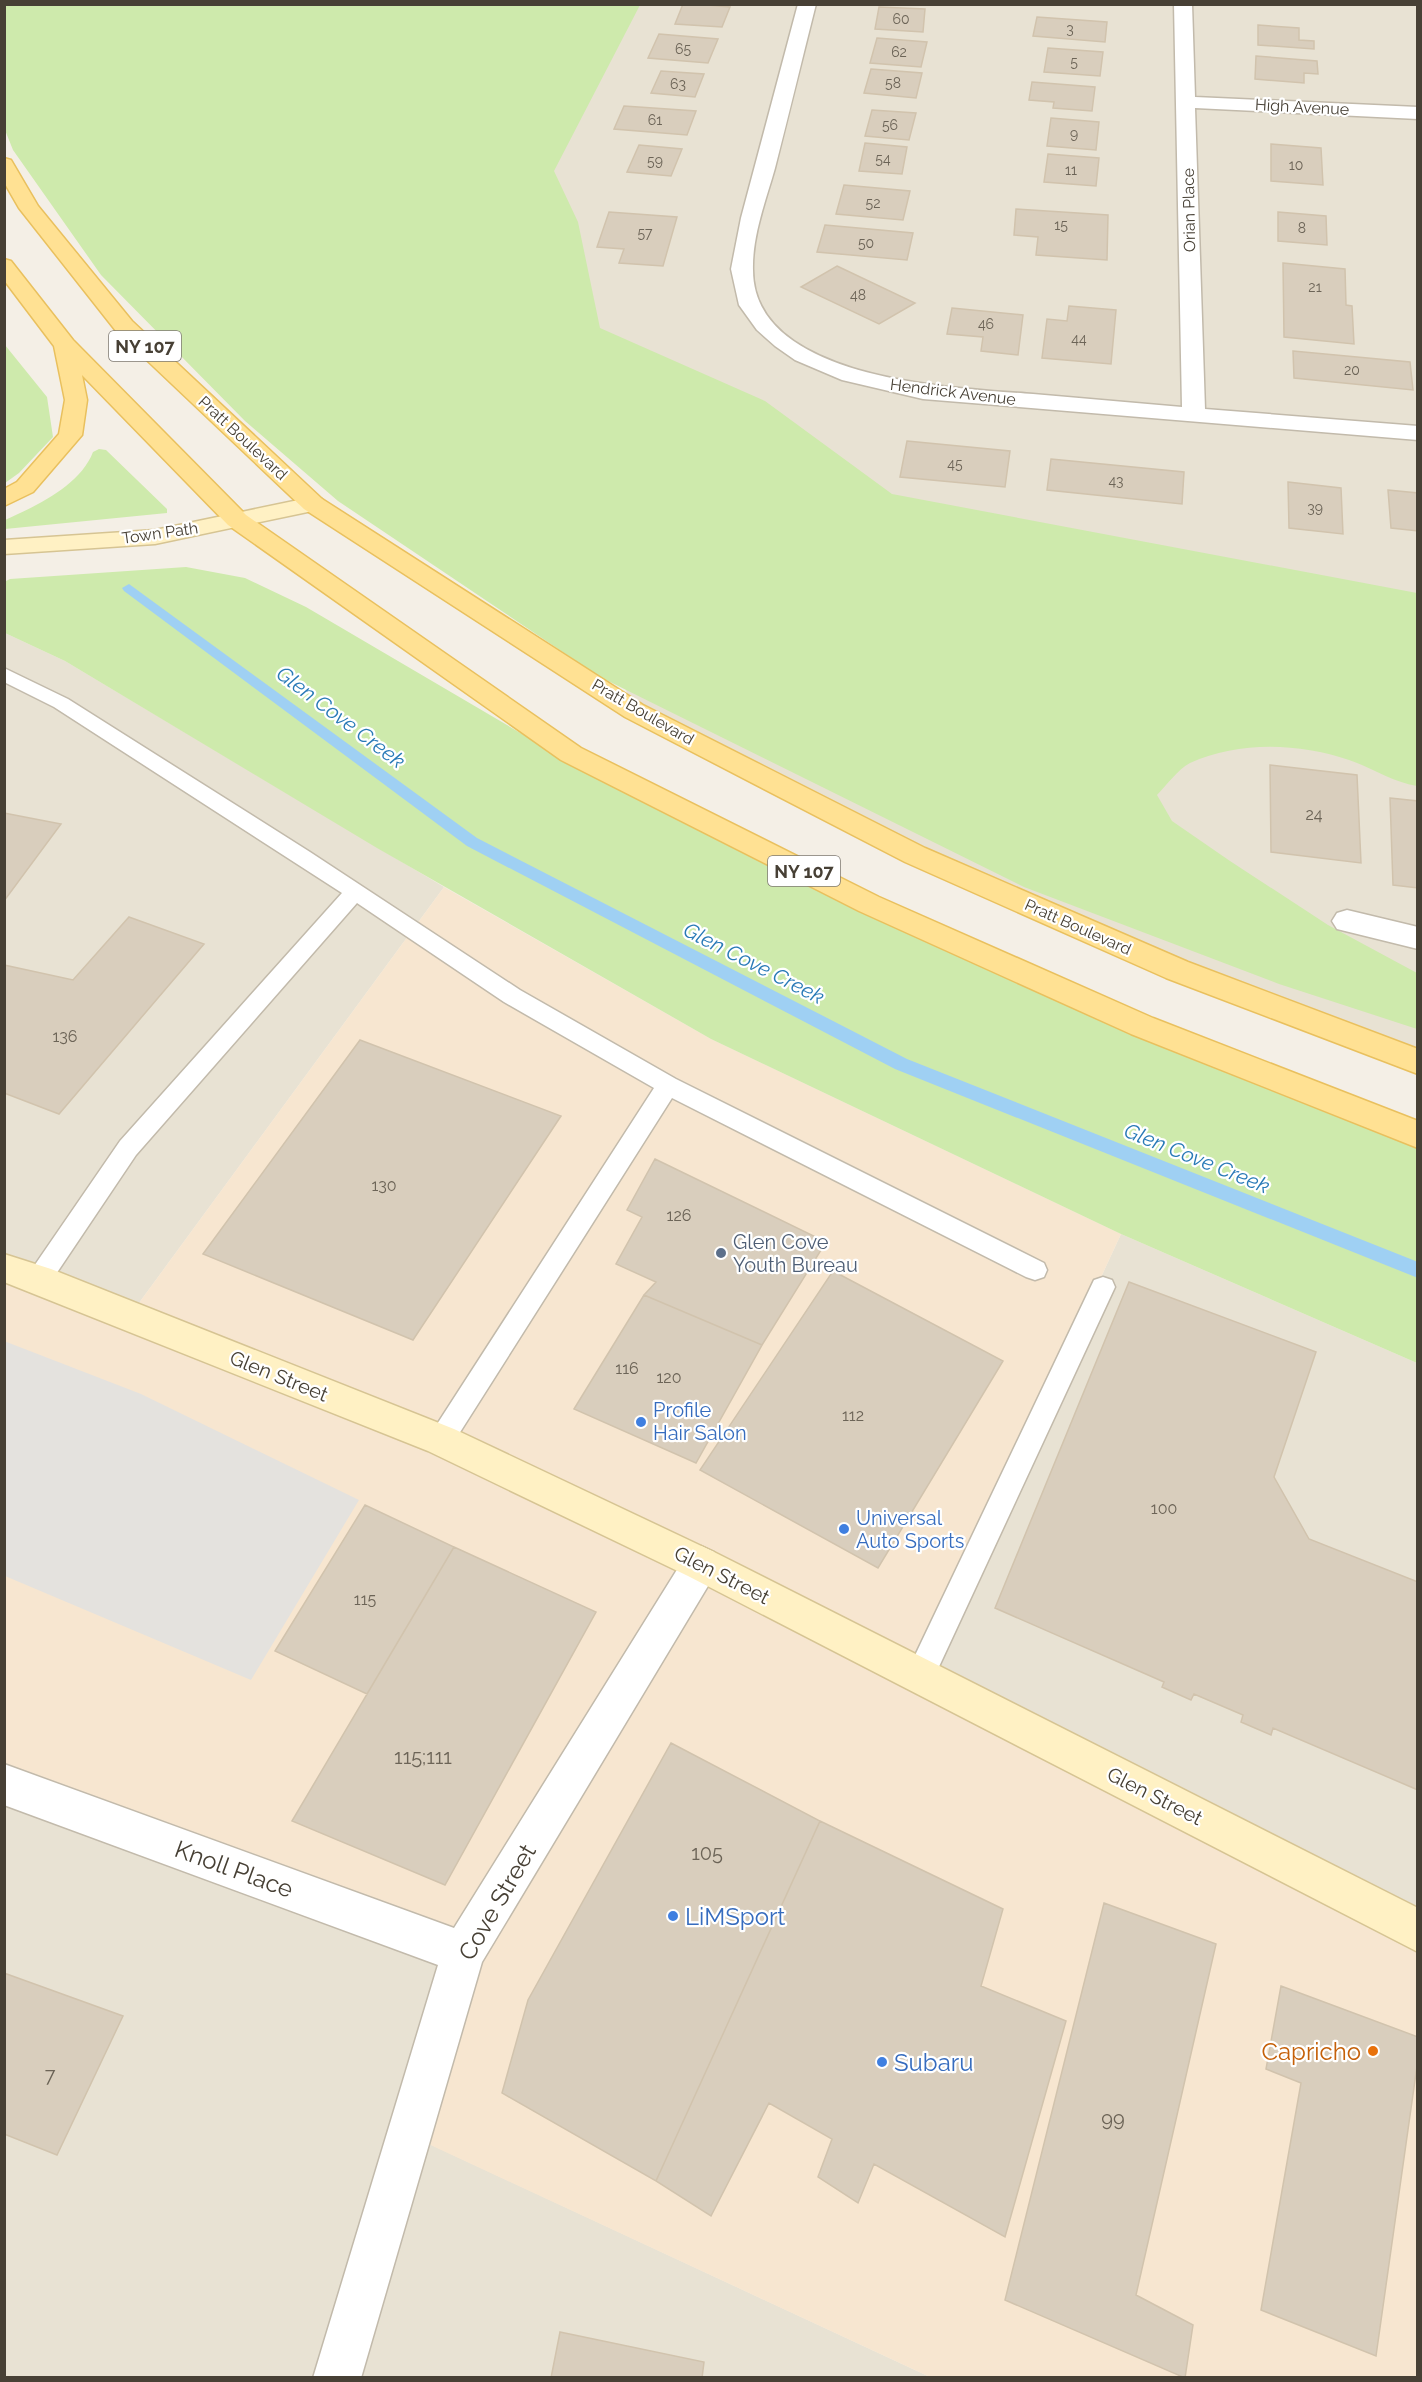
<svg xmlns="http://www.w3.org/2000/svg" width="1422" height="2382" font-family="Raleway,sans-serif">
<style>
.residential{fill:#e8e2d3}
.commercial{fill:#f7e6d0}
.green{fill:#ceeaac}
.parking{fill:#e4e2de}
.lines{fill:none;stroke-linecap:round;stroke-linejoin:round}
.stream{fill:#9fd0f3;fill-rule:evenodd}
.building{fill:#d9cebd;stroke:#d1c3ad;stroke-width:1.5}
.lane-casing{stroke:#c2baab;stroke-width:3}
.street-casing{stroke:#c2baab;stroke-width:3}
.secondary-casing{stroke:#d6c493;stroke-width:3}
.primary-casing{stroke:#e9c05e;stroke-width:3}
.lane{fill:#fff;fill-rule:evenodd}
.street{fill:#fff;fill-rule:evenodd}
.secondary{fill:#fff1c4;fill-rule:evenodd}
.primary{fill:#ffe193;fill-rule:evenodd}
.service-dot{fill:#5c6f8a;stroke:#fff;stroke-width:2}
.shop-dot{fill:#3f7fe0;stroke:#fff;stroke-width:2}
.food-dot{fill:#e8710a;stroke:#fff;stroke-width:2}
.labels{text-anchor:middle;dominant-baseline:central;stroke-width:4.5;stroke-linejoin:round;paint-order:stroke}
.far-number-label{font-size:14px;fill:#6c6457}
.far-street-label{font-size:16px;fill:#474035;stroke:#fff}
.number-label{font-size:16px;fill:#6c6457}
.shield{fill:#fff;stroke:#7e7972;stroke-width:1.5}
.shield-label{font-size:18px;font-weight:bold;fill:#474035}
.service-label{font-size:20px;fill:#4e5e75;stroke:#fff;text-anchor:start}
.street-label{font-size:20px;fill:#474035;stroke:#fff}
.shop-label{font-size:20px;fill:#366cbe;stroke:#fff;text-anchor:start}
.near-number-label{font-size:20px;fill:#6c6457}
.water-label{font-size:21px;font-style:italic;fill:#297ab7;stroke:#fff}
.near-street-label{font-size:24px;fill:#474035;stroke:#fff}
.near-shop-label{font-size:24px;fill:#366cbe;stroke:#fff;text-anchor:start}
.near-food-label{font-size:24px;fill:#c56008;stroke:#fff;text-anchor:end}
</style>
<rect width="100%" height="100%" fill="#f4efe6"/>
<path class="residential" d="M590 5H1417V1062L1177 970 634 711 467 276Z
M5 633 65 661 444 887 125 1322 5 1280Z
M1121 1234 1417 1363V1931L915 1680Z
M4 1784 463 1953 410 2135 930 2377H5Z"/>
<path class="commercial" d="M444 887 711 1039 1121 1234 915 1680 1417 1931V2377H930L409 2135 463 1953 5 1784 4 1280 125 1322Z"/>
<path class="green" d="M4 5H640L554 171 578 222 600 328 765 401 892 494 1417 593V786C1392 782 1373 768 1349 760 1298 743 1239 741 1190 763 1178 769 1166 786 1157 795L1172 821 1230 861 1328 925 1417 973V1029L1279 984 1024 887 600 677 338 501 245 421 101 275 13 150 5 130Z
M5 345 47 397 53 437 19 473 5 483Z
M99 449 106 450 167 509V513L5 529V520C36 506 80 486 93 452Z
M186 567 245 578 306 607 563 758 1417 1137V1363L1121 1234 711 1039 377 848 65 661 5 633 4 582 10 579Z"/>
<path class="parking" d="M4 1341 141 1394 359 1500 251 1680 5 1576Z"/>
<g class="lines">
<path class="stream" d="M129 584 477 838 907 1059 1418 1262V1278L895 1069 467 846 124 591 122 588Z"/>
</g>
<path class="building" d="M683 4H697L730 7 722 27 675 24Z
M879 7 925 9 923 32 875 29Z
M1037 17 1107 22 1105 42 1033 36Z
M1258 25 1299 28V40L1314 41V49L1258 45Z
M659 34 718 39 708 63 648 58Z
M877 38 927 42 921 67 870 63Z
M1048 48 1103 52 1100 76 1044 72Z
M1256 56 1317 61 1318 74 1304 73V83L1255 79Z
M871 69 922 73 916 98 864 93Z
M661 71 704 74 695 97 651 93Z
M1032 82 1095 87 1092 111 1053 108 1054 102 1029 100Z
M624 106 696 111 687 135 614 129Z
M872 110 916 113 909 140 865 136Z
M1051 118 1099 122 1096 150 1047 146Z
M865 143 907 147 902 174 859 171Z
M1271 144 1321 148 1323 185 1271 181Z
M639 145 682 149 671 176 627 172Z
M1048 154 1099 158 1096 186 1044 182Z
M844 185 910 191 903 220 836 214Z
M1016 209 1108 215 1107 260 1036 255 1038 237 1014 235Z
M609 212 677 217 663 266 619 263 624 249 597 247Z
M1278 212 1326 216 1327 245 1278 241Z
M825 225 913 233 907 260 817 252Z
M1283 263 1345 269 1346 305 1352 306 1354 344 1284 337Z
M837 266 915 303 879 324 801 287Z
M1069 306 1116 310 1111 364 1042 358 1047 319 1067 321Z
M952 308 1023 315 1018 355 981 351 983 337 947 334Z
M1293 351 1410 362 1413 390 1294 378Z
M907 441 1010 451 1005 487 900 477Z
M1051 459 1184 472 1182 504 1047 490Z
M1288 482 1341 488 1343 534 1289 528Z
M1388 490 1418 493V531L1391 528Z
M1270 765 1357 775 1361 863 1271 852Z
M1390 798 1418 801V888L1393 885Z
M4 813 61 824 4 901Z
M129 917 204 944 59 1114 4 1093V965L73 980Z
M360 1040 561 1116 413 1340 203 1254Z
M655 1159 826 1242 762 1345 644 1295 656 1282 616 1264 642 1217 627 1210Z
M833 1271 1003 1361 878 1568 700 1470Z
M1129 1282 1316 1352 1274 1477 1309 1539 1418 1582V1790L1273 1728 1271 1735 1241 1722 1243 1715 1194 1694 1191 1700 1162 1687 1164 1682 995 1608Z
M644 1295 762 1345 696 1463 574 1409Z
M365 1505 454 1547 367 1694 275 1651Z
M454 1547 596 1612 445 1885 292 1821Z
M671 1743 820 1821 656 2181 502 2093 528 2000Z
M820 1821 1003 1909 981 1986 1066 2021 1005 2237 874 2164 858 2203 818 2177 832 2139 769 2103 711 2216 656 2181Z
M1104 1903 1216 1944 1136 2295 1193 2325 1185 2378 1005 2300Z
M4 1973 123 2016 57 2155 4 2134Z
M1281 1986 1418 2037V2059L1376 2356 1261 2310 1301 2083 1266 2069Z
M560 2332 704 2362 702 2378H551Z"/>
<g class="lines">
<g class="lane-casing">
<path id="lane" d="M4 668 68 699 310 852 520 990 676 1079 1044 1263 1047 1270 1044 1277 1035 1280 1026 1277 672 1098 450 1448 441 1452 432 1448 428 1440 432 1432 654 1088 504 1002 357 903 136 1155 48 1286 39 1289 30 1286 27 1279 30 1272 120 1141 342 893 54 707 4 682Z
M1103 1277 1112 1280 1115 1287 930 1686 920 1690 910 1686 906 1676 910 1666 1094 1280Z"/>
</g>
<g class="street-casing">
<path id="street" d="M798 4H816C802 59 789 114 775 168 766 200 752 236 753 270 753 381 956 388 1033 394 1083 398 1132 403 1182 407L1174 4H1192L1195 97 1418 107V119L1195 108 1205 409 1418 426V440L923 399 842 380 795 360 775 346 757 330 739 305 731 269 741 218Z
M1347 910 1418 927V949L1337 929 1332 921 1337 913Z
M701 1546 714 1552 720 1564 714 1576 482 1962 361 2378H313L438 1965 4 1805V1764L454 1928 688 1552Z"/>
</g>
<g class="secondary-casing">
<path id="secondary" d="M313 497 322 499 325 504 322 509 155 544 4 554V540L155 530Z
M4 1254 51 1269 454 1429 714 1552 1418 1908V1952L688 1576 428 1451 4 1282Z"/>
</g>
<g class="primary-casing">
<path id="primary" d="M4 158 11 160 38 206 132 321 322 499 643 705 925 848 1188 962 1418 1049V1074L1166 978 905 862 625 717 304 509 116 331 19 208 4 182Z
M4 259 11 261 73 340 246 515 581 748 879 897 1153 1018 1418 1121V1148L1131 1034 859 911 561 760 228 525 82 375 87 400 82 435 33 492 4 506V489L17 482 59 434 65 400 54 346 4 280Z"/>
</g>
<use href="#lane" class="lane"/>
<use href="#street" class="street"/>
<use href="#secondary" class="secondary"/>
<use href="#primary" class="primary"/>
</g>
<circle class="service-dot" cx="721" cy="1253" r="6"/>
<g class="shop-dot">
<circle cx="641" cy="1422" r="6"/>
<circle cx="844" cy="1529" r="6"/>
<circle cx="673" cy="1916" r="6"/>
<circle cx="882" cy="2062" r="6"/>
</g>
<circle class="food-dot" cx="1373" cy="2051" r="6"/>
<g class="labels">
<g class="far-number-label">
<text x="901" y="19">60</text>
<text x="1070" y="29">3</text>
<text x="683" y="49">65</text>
<text x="899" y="52">62</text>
<text x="1074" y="62">5</text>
<text x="893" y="83">58</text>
<text x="678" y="84">63</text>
<text x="655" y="120">61</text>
<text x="890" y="125">56</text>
<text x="1074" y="134">9</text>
<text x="883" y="159">54</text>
<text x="655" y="161">59</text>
<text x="1296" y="165">10</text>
<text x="1071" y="170">11</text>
<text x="873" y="203">52</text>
<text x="1061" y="225">15</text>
<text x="1302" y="228">8</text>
<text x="645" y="233">57</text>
<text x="866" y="243">50</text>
<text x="1315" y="287">21</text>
<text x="858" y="295">48</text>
<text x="986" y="324">46</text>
<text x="1079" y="339">44</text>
<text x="1352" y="370">20</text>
<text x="955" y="464">45</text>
<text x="1116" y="481">43</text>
<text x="1315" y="508">39</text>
</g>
<g class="far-street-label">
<text transform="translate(1302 107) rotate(3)">High Avenue</text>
<text transform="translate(1189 210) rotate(-91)">Orian Place</text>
<text transform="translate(953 392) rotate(7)">Hendrick Avenue</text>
<text transform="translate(243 438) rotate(43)">Pratt Boulevard</text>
<text transform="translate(160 533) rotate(-8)">Town Path</text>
<text transform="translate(643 712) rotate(30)">Pratt Boulevard</text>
<text transform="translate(1078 927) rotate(24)">Pratt Boulevard</text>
</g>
<g class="number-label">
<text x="1314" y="814">24</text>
<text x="65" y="1036">136</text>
<text x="384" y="1185">130</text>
<text x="679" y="1215">126</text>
<text x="627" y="1368">116</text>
<text x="669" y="1377">120</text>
<text x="853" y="1415">112</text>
<text x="1164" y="1508">100</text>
<text x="365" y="1599">115</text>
</g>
<g class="shield">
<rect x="109" y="331" width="72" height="30" rx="4.5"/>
<rect x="768" y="856" width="72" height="30" rx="4.5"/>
</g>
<g class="shield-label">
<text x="145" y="346">NY 107</text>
<text x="804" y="871">NY 107</text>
</g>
<g class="service-label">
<text x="733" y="1242">Glen Cove<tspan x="733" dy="23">Youth Bureau</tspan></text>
</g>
<g class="street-label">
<text transform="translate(279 1376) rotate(22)">Glen Street</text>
<text transform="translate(722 1575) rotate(27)">Glen Street</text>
<text transform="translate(1155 1796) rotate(27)">Glen Street</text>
</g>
<g class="shop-label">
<text x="653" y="1410">Profile<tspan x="653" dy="23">Hair Salon</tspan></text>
<text x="856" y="1518">Universal<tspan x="856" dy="23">Auto Sports</tspan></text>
</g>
<g class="near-number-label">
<text x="423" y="1757">115;111</text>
<text x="707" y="1853">105</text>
<text x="50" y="2075">7</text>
<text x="1113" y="2119">99</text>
</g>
<g class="water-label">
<text transform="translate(341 717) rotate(37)">Glen Cove Creek</text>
<text transform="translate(754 963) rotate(27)">Glen Cove Creek</text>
<text transform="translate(1197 1158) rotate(22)">Glen Cove Creek</text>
</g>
<g class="near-street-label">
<text transform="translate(234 1869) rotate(20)">Knoll Place</text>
<text transform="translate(497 1902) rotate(-60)">Cove Street</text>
</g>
<g class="near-shop-label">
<text x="685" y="1916">LiMSport</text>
<text x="894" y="2062">Subaru</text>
</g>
<g class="near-food-label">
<text x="1361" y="2051">Capricho</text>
</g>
</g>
<rect width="1422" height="2382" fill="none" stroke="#474035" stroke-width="12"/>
</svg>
